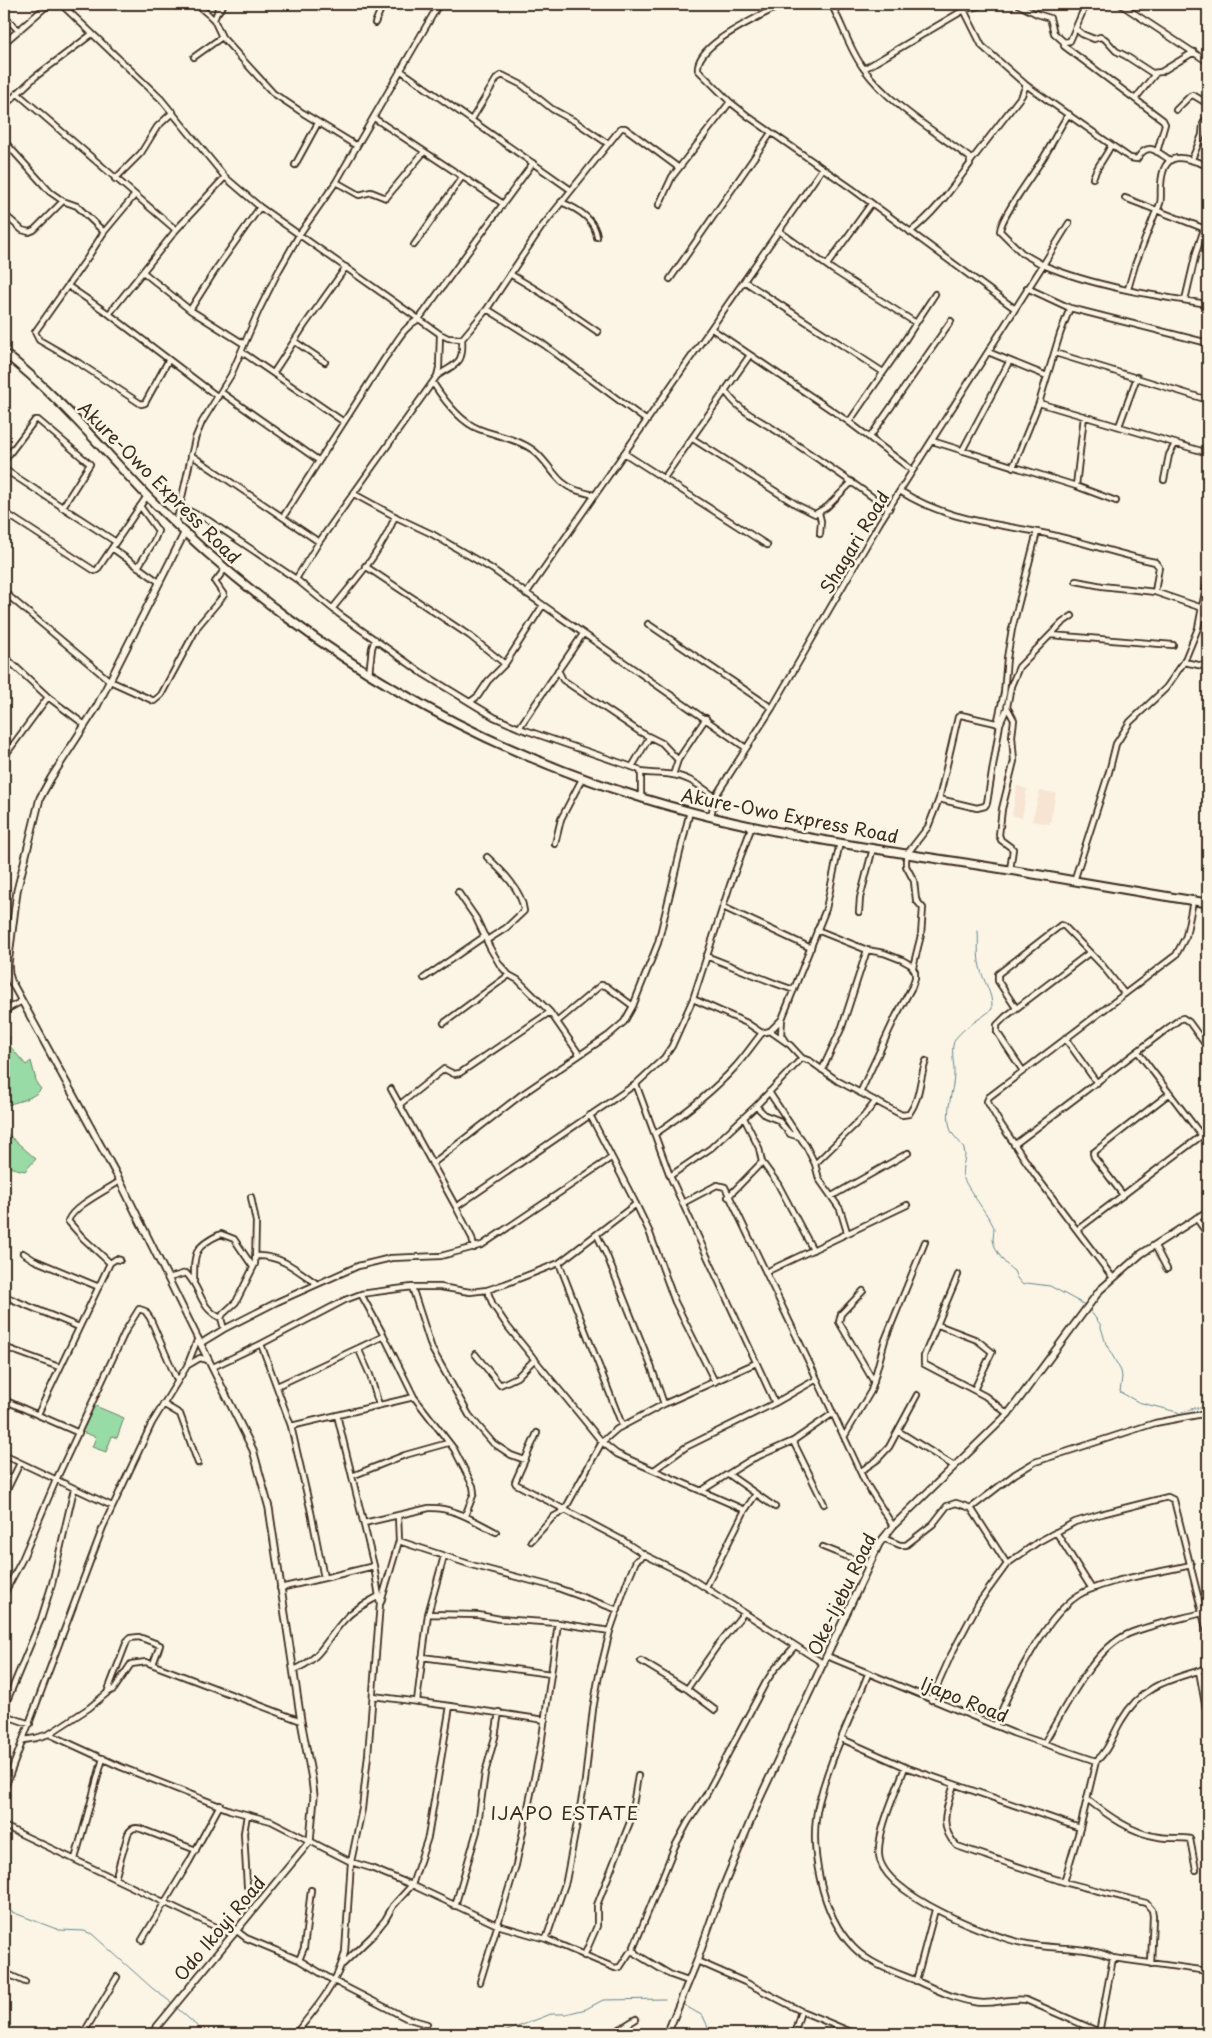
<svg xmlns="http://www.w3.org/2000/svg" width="1212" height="2038" font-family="'Playpen Sans',sans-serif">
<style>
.built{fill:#f8e4d2}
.green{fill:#98dba7;stroke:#6a8262}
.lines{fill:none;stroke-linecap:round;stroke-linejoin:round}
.stream{stroke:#628690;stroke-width:1}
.minor-casing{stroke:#3b2a1e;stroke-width:8}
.major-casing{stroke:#3b2a1e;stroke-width:9}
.highway-casing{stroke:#3b2a1e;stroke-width:11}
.minor{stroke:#fcf5e5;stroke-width:4.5}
.major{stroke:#fcf5e5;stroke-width:5.5}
.highway{stroke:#fcf5e5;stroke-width:7}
.labels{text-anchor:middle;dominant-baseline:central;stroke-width:5;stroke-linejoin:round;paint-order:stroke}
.street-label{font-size:18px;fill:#3b2a1e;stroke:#fcf5e5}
.neighbourhood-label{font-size:19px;letter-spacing:1px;fill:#3b2a1e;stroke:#fcf5e5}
</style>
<rect width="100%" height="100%" fill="#fcf5e5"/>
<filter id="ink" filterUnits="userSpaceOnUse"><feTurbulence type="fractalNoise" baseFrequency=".02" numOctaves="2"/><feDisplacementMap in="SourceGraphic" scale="10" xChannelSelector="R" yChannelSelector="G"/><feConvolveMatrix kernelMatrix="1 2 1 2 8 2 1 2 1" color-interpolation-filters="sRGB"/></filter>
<g filter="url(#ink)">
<path class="built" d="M1017 786 1027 789 1022 818 1012 815Z
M1040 791 1056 793 1050 824 1032 821Z"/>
<path class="green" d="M4 1035 10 1037 9 1045 26 1065 31 1061 37 1084 41 1089C34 1099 15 1102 4 1106Z
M4 1131 36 1159 25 1171 12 1168 4 1161Z
M93 1405 124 1418 117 1438 112 1436 106 1452 92 1447 96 1437 82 1432Z"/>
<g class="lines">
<path class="stream" d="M978 931C979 943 977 955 980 967 983 982 993 992 992 1009 980 1020 966 1025 956 1038 949 1047 955 1064 954 1075 953 1094 945 1109 950 1128 953 1139 964 1142 965 1154 965 1163 960 1170 964 1179 969 1191 992 1220 994 1228 994 1232 993 1236 993 1240 995 1251 1005 1265 1014 1271L1017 1278 1023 1285 1027 1283 1050 1286 1085 1305
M1088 1308 1100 1324 1106 1344 1121 1371 1122 1377 1120 1392 1138 1402 1181 1413 1194 1408H1208
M4 1909 59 1930 84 1931 92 1934 152 1988 172 2003
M682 2004 703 2016 711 2034
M178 2009 206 2034
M499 2034 551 2014H566L586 2009 603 2000 665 1999"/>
<g class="minor-casing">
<path id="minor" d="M61 4 161 99 225 177 260 207 440 334
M196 4 209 15 214 20 222 37 273 93 303 113 357 146
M782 4C763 16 695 43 698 70L730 102 749 117 851 188 1014 308
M831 4C843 25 849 49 864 69 889 104 936 132 970 158V164C952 188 935 213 910 232
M961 4 982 46 1026 85 1022 95 971 161
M1017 4 1037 14 1050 18 1054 33 1064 42V46L1163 120 1165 124 1157 152
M1120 4 1208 62
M218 12 224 4
M4 16 18 30
M214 20 218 10 217 4
M375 23 383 4
M1076 29 1082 34 1094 39 1100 37 1105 39 1116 51 1126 56 1152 73 1161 72 1194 52
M1064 42 1070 41 1086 4
M4 43 49 4
M194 57 222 37
M864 69 964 10 985 4
M400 70 571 190
M1026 85 1130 158 1137 159C1148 141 1156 151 1170 160
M17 93 176 230
M1135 99 1156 73
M4 106 35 77 92 34
M1176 110 1190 96 1193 95 1208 104
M1069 114C1059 127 1054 141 1045 155 1036 171 1001 216 1000 231L1022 253 1043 265 1069 223
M374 118 502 203
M472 119 497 78 502 75 522 85 552 109 576 122 607 143
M4 141 50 192 63 201 77 206 104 232
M1192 159 1202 135 1203 124 1208 115
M295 165 318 123
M1093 178C1097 165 1106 157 1111 145
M115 179 141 153 157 127 173 112
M336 182 359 195 371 192 386 198 424 152
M134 196 104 232 88 257 35 332 39 340 79 363 141 404 145 403 168 361
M1125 198 1208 230
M561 202C576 208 595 219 597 237
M659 205 672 177 730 102
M4 214 22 230 29 232 34 230 63 201
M779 231 833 270 916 323 894 357 849 422
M414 245 462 177
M827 265 871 204
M143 272 190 310 244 344
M510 274 540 292 598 332
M670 279 771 133
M744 281 883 372
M68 286 109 314 218 397
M1027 288 1070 308 1208 343
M1128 289 1135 265 1156 211C1163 203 1160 195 1161 185 1163 149 1183 156 1208 166
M1185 300 1196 253 1204 229
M487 309 543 344 647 421
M190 310 216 269 260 207
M109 314 176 230 225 177
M916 323 935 294
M712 329 849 422 912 470
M440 334 448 338 462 339C464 365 456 363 437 376L439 368Z
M462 339 487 309 541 228 621 128H625L679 168
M294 341 325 362
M242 352 344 422
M988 352 1047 376
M1055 353 1208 400
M274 372 304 326 346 267
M433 383C444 400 460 422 479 429 497 436 518 439 533 450 545 459 551 472 562 482 571 490 583 492 594 495
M725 390C737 410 757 418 775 430 814 456 852 482 889 509
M221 392 318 460
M1039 403 1208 453
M1119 426 1137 377
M870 437 951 321
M693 439 797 505 815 514 827 507 852 482
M932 441 1076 486 1116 501
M962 451 1009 362
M624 453 767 545
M191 455 319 542
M4 461 35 420H38L90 464 62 508
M1013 467 1039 403 1060 334 1070 308
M4 469 116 542
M664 478 750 355
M1164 480 1169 455 1175 444
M1076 486 1084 416
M900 491C949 522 998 523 1052 535 1087 543 1120 555 1155 562L1159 567 1155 592
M354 494 398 518 432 534 492 569 746 748
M181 507 208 520 296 579 339 614 422 673 494 717 519 728 638 769 641 772V798
M4 512 95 571 97 570 147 496
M819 513 821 521 820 534
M283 517 385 358C397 343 402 328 419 319L533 163
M176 524 195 439 202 422 231 375 259 310 278 272 299 235 336 182 439 4
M112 548 159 582
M365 566 470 636 505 664
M138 567 154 541 158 531 140 506
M296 579 319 542 437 376
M1076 581 1102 586 1155 592 1208 610
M4 592 110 681 154 701 161 695 198 626 224 595 215 582 225 569
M526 594 822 169
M333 608C355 580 383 550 395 516
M648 624 772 708
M1051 635 1173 645
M4 656 48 697 85 725
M1184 662 1208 667
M558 670 563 680 640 732 662 743 678 760 706 718
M369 674 372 648 375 639
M470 702 478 696 488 681 505 664 543 605
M997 724 1004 693 1007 658 1012 629 1037 532
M519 728 583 634
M4 757 48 697
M633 765 649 738
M641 772C652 774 663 773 673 775 689 777 703 788 715 797
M673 775 678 760
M939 799 977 808 985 806 987 803 1000 724 1007 708
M711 816 715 797 772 708 880 522 1043 265C1093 286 1154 296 1208 304
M555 844 561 819 583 777
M487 857C502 871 522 890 524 911L506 928 487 940
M1010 870 1013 849 1001 840 999 835 1002 809 1014 761 1012 736 1014 720 1007 707 1011 686 1019 667 1062 623 1072 616
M1074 881 1109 772 1116 744 1130 722 1166 688 1184 662 1198 628 1208 576
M458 892 476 918 490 948 500 965 509 975 518 980 550 1012 579 1054
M723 907 811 948
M859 912 860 898 873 848
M817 930 867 950 884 953 902 960 911 965 915 972V978L912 987 896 1016 860 1093
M706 956 777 984 794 990
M913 967 921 935 923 908 916 900 914 881 906 866V860L907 854 928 827 939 799 958 717 961 715 1000 724
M424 978 485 936
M693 999 747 1023 762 1033 770 1031 782 1019 826 909 840 842
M1016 1008 998 981V974L1061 925 1064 926 1102 965 1124 993
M4 1011 22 1001
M782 1019 781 1035 785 1041
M558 1021 601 985 606 986 633 1006
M444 1023 509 975
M770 1031 790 1045 802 1058 810 1061 838 1081 902 1115 909 1114C921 1097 919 1079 926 1061
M1065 1038 1097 1083
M1138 1052 1208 1144
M822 1070 842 1027 867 950
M1023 1071 997 1032V1025L1005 1017 1089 953
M636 1084 670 1176 775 1403
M391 1089 456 1207 472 1238 474 1248
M769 1092 798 1136
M399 1105 444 1069 454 1074 460 1073 550 1012
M756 1106 765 1115 778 1120 790 1134 800 1137 806 1146 815 1164 819 1179 840 1209 847 1232
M590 1115 636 1204 649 1231 675 1302 715 1382
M744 1118 759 1148 762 1162 778 1184 813 1250
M655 1134C684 1114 712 1093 736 1066 745 1056 753 1044 762 1033
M1014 1145 1180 1019 1183 1018 1189 1022 1208 1048
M432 1164 521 1095 609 1035 624 1022 633 1006 658 943 690 811
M815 1164 864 1116 875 1102
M670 1176 711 1148 756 1106 802 1058
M1123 1195 1094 1157 1093 1153 1170 1093
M832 1196 908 1153
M728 1197 762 1162
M683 1203 717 1185 725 1187 817 1379
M456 1207 636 1084 664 1058 672 1046 693 999 730 885 752 826
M1196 1218 1208 1235
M1077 1230 1201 1136
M597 1235 607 1256 651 1366 664 1404
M1155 1246 1167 1269
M23 1253 34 1260 99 1287
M256 1256C281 1255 297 1270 317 1284
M110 1263 83 1238 68 1221C73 1206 107 1190 120 1181
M559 1263 622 1425
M766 1272 907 1205
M958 1275 924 1356V1364L985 1396 1008 1414
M169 1278 186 1273C202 1289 199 1308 221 1318
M1113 1278 1036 1176 998 1120 987 1101 989 1097 1176 955 1186 936 1193 901
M194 1281C194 1253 194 1246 221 1234L234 1239 253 1267
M412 1287 432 1349 469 1415 493 1443 511 1455 525 1460
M487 1290 493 1305 508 1327 602 1442 617 1454 635 1462 745 1510
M863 1291 841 1314 839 1322 874 1382
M361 1294 384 1336
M4 1296 79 1327
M938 1325 977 1340 992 1352 974 1390
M224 1329 221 1318 223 1314 236 1302 255 1264 256 1222 251 1197
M201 1343 224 1329 277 1302 358 1266 391 1258 441 1256 482 1245 611 1158
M261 1344 345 1300 361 1294 412 1287H440L470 1292 487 1290 505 1284 559 1263 636 1204
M4 1347 59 1367
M358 1348 370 1375 379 1405
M475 1354 500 1385 517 1377 535 1359
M188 1365 200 1358 208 1360
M213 1367 261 1344 291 1426 311 1512 324 1578 280 1588
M277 1386 384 1336 414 1397
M4 1400 79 1433
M163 1404 180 1414 198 1463
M38 1414 110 1263 116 1259 120 1260
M291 1426 414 1397 454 1449 473 1486 474 1493 465 1516
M898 1431 954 1466
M537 1433 515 1482 516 1484 622 1540 645 1555 684 1574 824 1664
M844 1437 871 1391 885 1340 925 1242
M793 1441 824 1504
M4 1455 112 1506
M654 1470 686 1447 775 1403 817 1379 865 1482 893 1526
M861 1471 877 1460 889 1447 917 1395
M728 1474 775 1507
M352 1476 405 1455 448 1443
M701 1491 752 1459 793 1441 832 1414
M4 1496 20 1463
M971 1508 1015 1474 1035 1462 1155 1423 1208 1413
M364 1523 429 1508C454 1507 474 1521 496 1532
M1056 1532 1092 1589
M883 1538 900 1545H906L933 1524 947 1506 956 1503 971 1508 1007 1564
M399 1541 475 1566 555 1587 618 1610
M531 1541 553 1517 564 1511 602 1442 617 1429 664 1404 756 1363
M823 1547 868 1565
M324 1578 374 1566
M706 1587 745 1510 756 1494
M4 1594 22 1560 56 1480 126 1330 139 1309 145 1311 150 1318 177 1380
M381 1602 399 1541 398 1515
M428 1614 478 1615 500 1619 558 1623 610 1631
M827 1656 1013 1733 1096 1761
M422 1657 551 1674 558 1623
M641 1661 687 1689
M294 1670C322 1659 326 1638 346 1618 355 1608 367 1603 379 1596
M1199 1671 1208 1720
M868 1674C852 1716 830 1758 819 1802 808 1846 821 1915 854 1948 871 1965 895 1972 917 1981 935 1989 954 1999 974 2002 992 2006 1008 1997 1026 2000L1104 2034
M107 1693 114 1689 131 1664 146 1662 301 1721
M373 1696 450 1706
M931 1700 951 1655 978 1604 1007 1564 1038 1542 1075 1522 1101 1514 1168 1497 1174 1500 1208 1636
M417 1701 428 1614 444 1556
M4 1708 41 1619 52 1584 74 1489
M715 1710 687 1689 717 1646 743 1614
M4 1715 30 1724
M995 1726C1010 1689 1047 1610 1084 1592 1116 1578 1157 1573 1191 1565
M49 1734 89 1708 107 1693 127 1641 130 1638 139 1637 160 1645 153 1664
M842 1739 905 1767 1080 1828 1064 1882
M24 1740 36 1738 49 1734 121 1767 230 1810 271 1821 351 1862 371 1868 412 1885 497 1925 546 1939 615 1968 620 1967 630 1952H633
M1044 1743C1065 1709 1091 1651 1128 1634 1149 1625 1180 1619 1202 1613
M905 1767C897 1790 877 1831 879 1855 882 1895 992 1937 1027 1944 1055 1950 1087 1945 1113 1958
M954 1784C947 1808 937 1826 957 1846L1064 1882 1146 1903 1152 1910 1153 1916 1151 1964
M4 1790 103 1527 152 1423 187 1366 198 1338
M1087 1799C1107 1815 1133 1834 1159 1837 1169 1839 1180 1837 1190 1839L1196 1870
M4 1826 233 1935
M1080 1828 1096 1761C1108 1752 1113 1734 1121 1721 1142 1684 1170 1680 1208 1668
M75 1859 103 1758
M115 1879 128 1834C131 1828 135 1827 141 1829L196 1850
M247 1886 244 1833 247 1815
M455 1906 477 1831 485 1773 495 1737 499 1712
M237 1931 246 1938 299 1960 334 1981 406 2018 427 2024
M546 1939 566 1881 585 1781 593 1709 599 1675 610 1631 627 1582 636 1561 645 1555
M142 1940 189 1862 220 1805
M584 1956 597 1926V1905L630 1822 638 1776
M299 1960 304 1948 311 1890
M697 1961 745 1982 801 2011 856 2034
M343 1964 372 1936 385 1920 393 1906 412 1885 428 1837 450 1706 545 1720
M4 1981 10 1975 25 1982
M688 1981 671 1975 636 1954 633 1949 675 1846 688 1822 706 1795 766 1682 774 1670 795 1646
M916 1981 935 1910
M480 1982 516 1865 541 1745 551 1674
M1099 2033 1113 1958 1208 1971
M83 2034 117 1977
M295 2034C315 2010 338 1983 345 1952L351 1862 362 1809 368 1755 380 1603 374 1566 337 1415
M612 2034 636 2019
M794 2034 801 2011"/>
</g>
<g class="major-casing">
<path id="major" d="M151 2034 310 1841 314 1796 312 1779 301 1721 269 1508 253 1450 120 1181 11 981 9 974 8 964 17 891 40 798 51 778 96 708 185 532
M667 2034 697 1961 721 1892 760 1798 879 1544 893 1526 1008 1414 1100 1290 1141 1254 1208 1211"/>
</g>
<g class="highway-casing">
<path id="highway" d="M4 353C57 394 103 450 149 498 193 542 239 582 289 619 395 698 516 759 642 798 749 831 861 847 971 864 1051 876 1129 891 1208 903"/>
</g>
<use href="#minor" class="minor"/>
<use href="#major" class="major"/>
<use href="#highway" class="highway"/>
</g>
</g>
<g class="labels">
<g class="street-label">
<text transform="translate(160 482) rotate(45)">Akure-Owo Express Road</text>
<text transform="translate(854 542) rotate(-59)">Shagari Road</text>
<text transform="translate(790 815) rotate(11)">Akure-Owo Express Road</text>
<text transform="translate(841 1594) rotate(-64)">Oke-Ijebu Road</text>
<text transform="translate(965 1699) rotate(22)">Ijapo Road</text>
<text transform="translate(219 1928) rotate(-50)">Odo Ikoyi Road</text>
</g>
<g class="neighbourhood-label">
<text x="565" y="1812">IJAPO ESTATE</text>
</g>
</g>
<rect width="1212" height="2038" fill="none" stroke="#fcf5e5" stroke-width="20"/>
<rect x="10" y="10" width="1192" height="2018" fill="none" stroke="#3b2a1e" stroke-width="2" filter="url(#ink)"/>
</svg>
